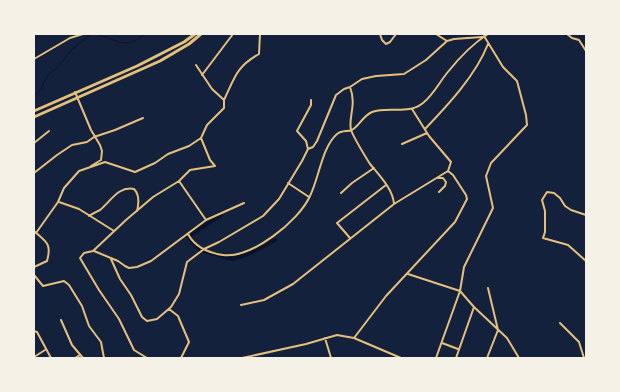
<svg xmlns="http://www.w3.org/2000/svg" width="620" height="392" font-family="'Golos Text',sans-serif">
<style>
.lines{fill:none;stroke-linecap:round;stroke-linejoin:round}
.stream{stroke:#0b132b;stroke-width:1}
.canal{stroke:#0b132b;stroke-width:4}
.minor{stroke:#e5c07b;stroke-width:2}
.trunk{stroke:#e5c07b;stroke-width:3}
</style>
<rect width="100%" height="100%" fill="#14213d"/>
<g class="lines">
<path class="stream" d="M34 94H38L48 75 57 68 73 48 92 34C115 36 123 53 145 34"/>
<path class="canal" d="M191 235 221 215
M188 236 195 245 200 249
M204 251 233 259 251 253 275 240"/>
<path class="minor" d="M380 34 382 40 386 44 390 42 396 34
M436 34 447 41
M567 34 572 38 579 40 586 51
M34 59 70 38 83 34
M202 75 233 34
M350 87C357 105 348 117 351 130 354 138 365 156 370 164 379 175 393 189 394 204
M75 92 91 130 100 145 102 151 101 160 91 166
M224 100C235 77 236 67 259 54L260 34
M412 109 429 136 451 162 448 171
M425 129C448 105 476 75 488 44
M34 143 49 131
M402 144 427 133
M308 149 313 147 317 141 336 95 344 89 350 87 362 79 376 76 404 74 426 60 447 41 454 39 482 37
M34 173 57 155 72 145 87 142 94 137 115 130 143 118
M438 178H443L446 182 445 186 439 192
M179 181 206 220
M288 183 309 197
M341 193 352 183 374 168
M59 202 79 209 114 231
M586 215 571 210 565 206 560 198 554 193 547 192 542 200 545 211V232L543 238 568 245 586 261
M89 216C92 214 96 212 100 210 111 201 118 186 134 189 140 195 139 203 137 211
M34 231C46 242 52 243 47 261L34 267
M36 233 58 202 64 188 79 171 105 162 135 172 155 163 168 154 189 146 201 138 207 125 224 108V100L212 89 196 65
M188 234C195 247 209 253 223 255 251 259 299 221 310 196 319 178 322 147 337 134 342 130 347 132 352 130 359 126 363 116 372 112 388 106 409 115 423 103 433 95 439 83 447 73 459 58 472 44 488 34
M350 238 337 223 386 185
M94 251 118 261 125 266 129 268 137 267 151 261 206 220 244 203
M111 259 120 279 131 295 142 317 147 321 157 319 171 307 179 294 187 262 204 249 219 242 263 216 279 199 302 161 308 149 306 141 297 131 311 105V100
M408 274 460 291 474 307 507 338 519 358
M34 275 43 286 64 281 69 285 82 306 89 326 101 342 104 358
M241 305 264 300 293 284 394 204 448 171 453 175 466 195 467 199 455 222 386 296 354 338
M169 309 178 316 189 342 181 358
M61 320 72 345 83 358
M560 323 579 342 584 358
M34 331 37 332 51 358
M325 338 331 358
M442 343 458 349
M34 357 45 350
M75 358 80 355
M147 358 134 350 119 319 99 290 80 258 84 253 93 251 126 220 153 197 179 181 190 170 215 166 210 160 201 138
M242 358 306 344 337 335 354 338 401 358
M436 358 460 291 464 267 493 208 486 176 491 163 527 125 526 115 517 81 503 67 484 36
M456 358 474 307
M487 358 498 330 488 288"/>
<path class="trunk" d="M34 111 137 66 184 42 195 34
M34 117 160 61 189 44 201 34"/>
</g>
<rect width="620" height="392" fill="none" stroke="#f6f1e7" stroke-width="70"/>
</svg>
